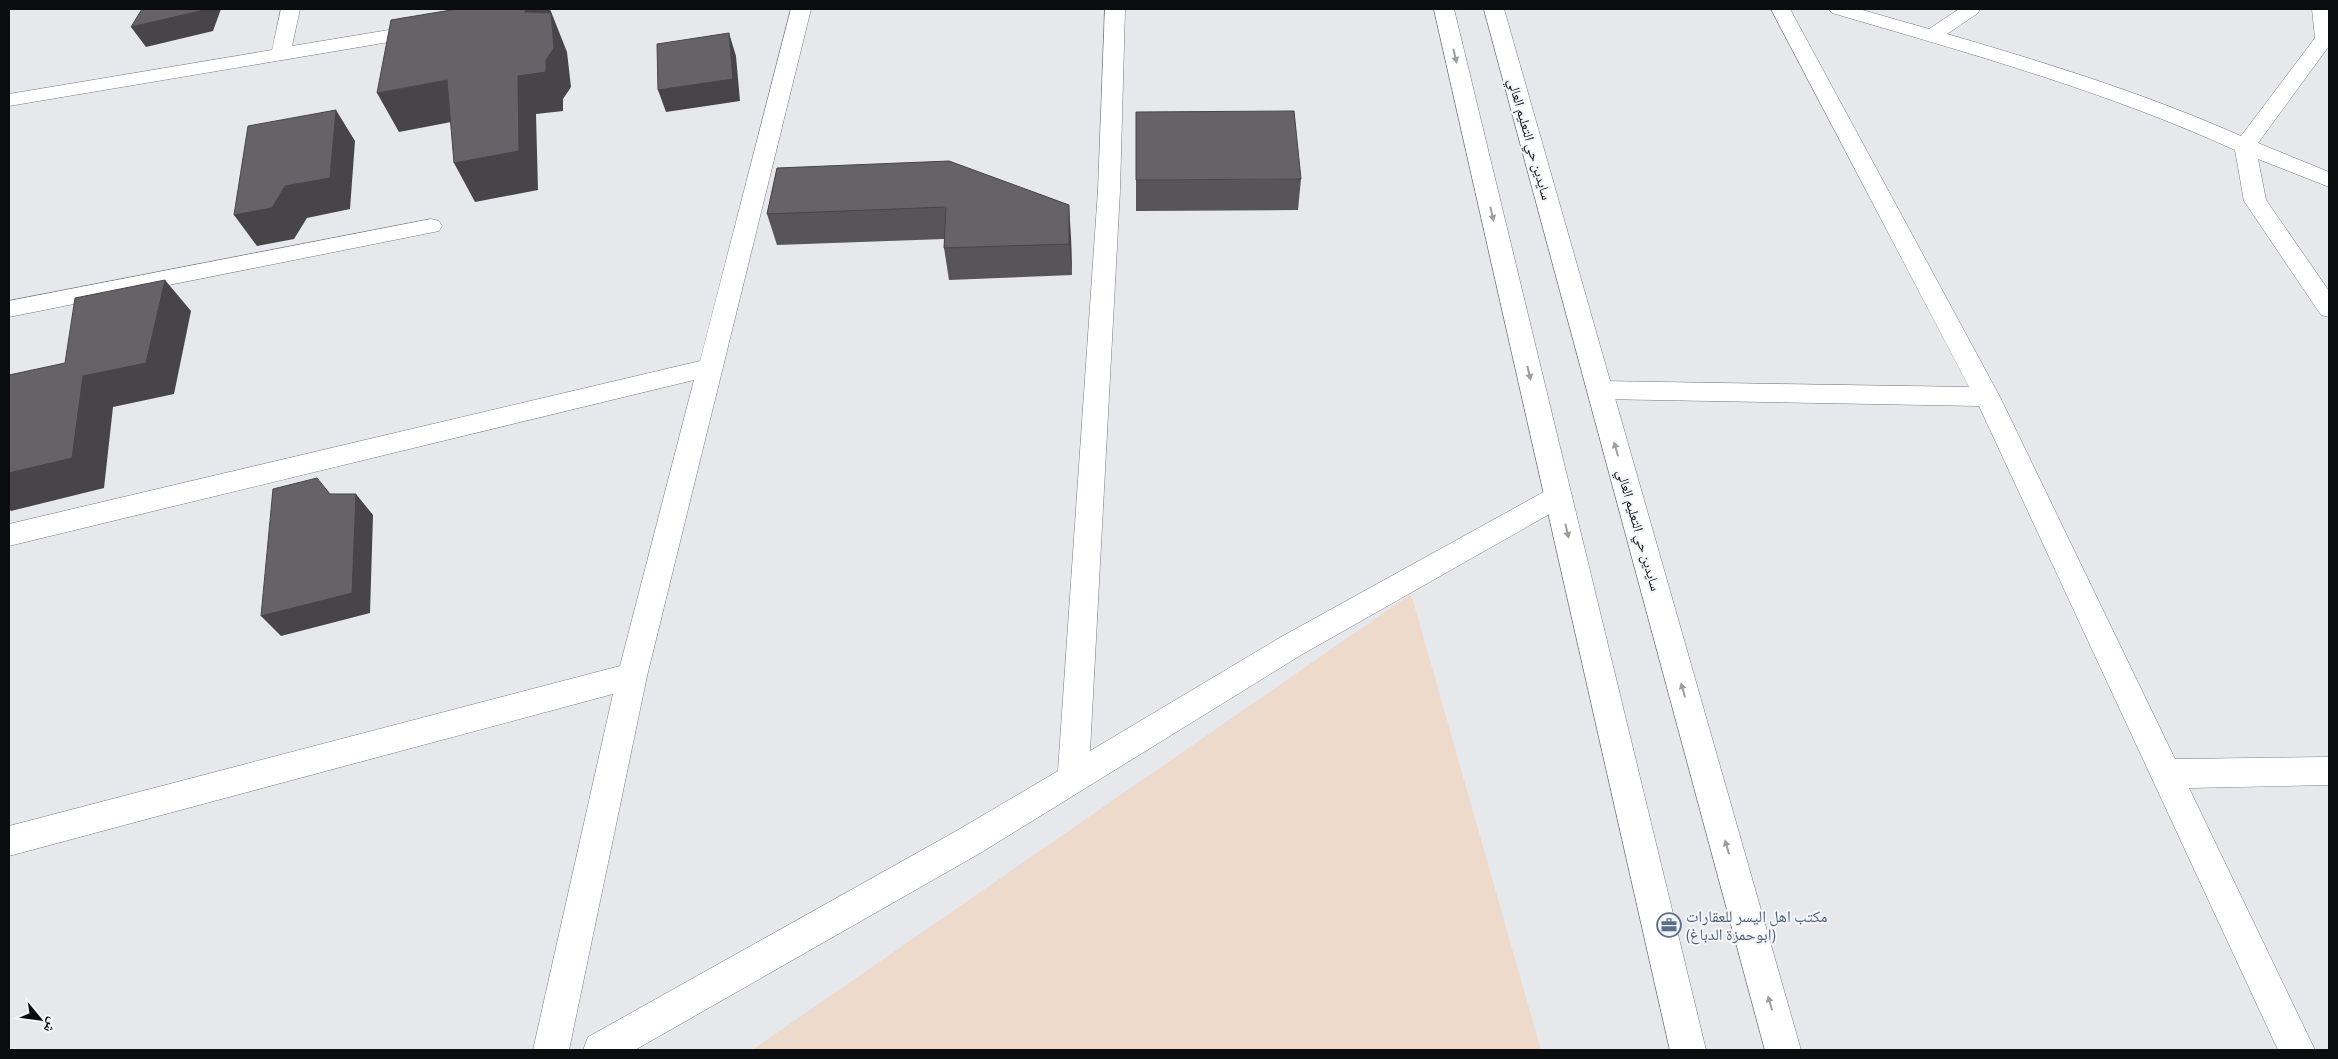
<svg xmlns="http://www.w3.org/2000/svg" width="2338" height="1059" font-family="'PT Sans Narrow','Noto Naskh Arabic',sans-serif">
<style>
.commercial{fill:#eedacb}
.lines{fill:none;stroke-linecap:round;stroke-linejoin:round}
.street-casing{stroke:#787a7e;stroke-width:1}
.secondary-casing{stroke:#787a7e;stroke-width:1}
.street{fill:#fff;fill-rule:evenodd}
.secondary{fill:#fff;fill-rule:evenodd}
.wall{fill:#575559}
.shaded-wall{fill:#474548}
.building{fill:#656367;stroke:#474548}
.oneway{fill:#9d9e9e}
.labels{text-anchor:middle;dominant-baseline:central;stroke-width:4;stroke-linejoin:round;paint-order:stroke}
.street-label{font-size:14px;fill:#0b0c0d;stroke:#f3f5f9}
.near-service-label{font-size:16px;fill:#4e5e75;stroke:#f3f5f9;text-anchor:start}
</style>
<rect width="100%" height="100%" fill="#e6e8ec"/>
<path class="commercial" d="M1411 594 1541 1050H752Z"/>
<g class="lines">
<g class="street-casing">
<path id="street" d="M281 9H300L292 46 425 24 432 26 435 30 432 34 425 36 9 106V94L272 50Z
M791 9H811L647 676 569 1050H533L613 694 9 856V826L620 666 694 380 9 546V524L700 361Z
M1105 9H1125L1120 190 1090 751 1281 637 1549 489 1559 485 1569 489 1572 496 1569 503 1301 655 982 852 635 1050H583L588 1037 958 830 1058 771 1098 190Z
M1771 9H1790L2000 397 2175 759 2329 757V785L2189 788 2315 1050H2278L1979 406 1600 399 1591 397 1587 390 1591 383 1600 381 1969 387Z
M1829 9H1859L1929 29 1959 9H1980L1978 13 1947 34C2047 63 2146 94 2241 136L2315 38 2312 9H2329V46L2258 143 2329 172V187L2258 159 2266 200 2329 291V317L2321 315 2244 201 2235 150C2105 91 1969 53 1832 13Z
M431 219 439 221 442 226 439 231 9 317V301Z"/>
</g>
<g class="secondary-casing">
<path id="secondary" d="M1434 9H1454L1706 1050H1670Z
M1484 9H1504L1801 1050H1765Z"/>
</g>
<use href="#street" class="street"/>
<use href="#secondary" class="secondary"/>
</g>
<path class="wall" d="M777 168 1071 237 1072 275 949 280 944 248V239L777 245 767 214Z
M1301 179 1298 210 1136 211V180Z"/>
<path class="shaded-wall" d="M201 9H221L213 31 146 47 131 27Z
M526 9H550L567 52 571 87 563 99V111L536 114 538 190 475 202 454 163 518 76 525 12Z
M729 33 736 56 740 101 666 112 658 90Z
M447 80 467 119 399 132 377 93Z
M336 110 355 141 350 209 307 218 294 239 257 246 234 215 285 186Z
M1069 205 1071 237 1072 275 1069 244Z
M165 280 191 311 174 394 113 407 104 488 11 511 9 509V473L83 376Z
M356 494 373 515 370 613 281 636 261 616Z"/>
<path class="building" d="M142 9H201L200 11 131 27Z
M457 9H526L525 12 551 13 554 48 546 60V72L518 76 519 151 454 163 447 80 377 93 391 20Z
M729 33 733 79 658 90 657 44Z
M336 110 330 178 285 186 272 208 234 215 248 126Z
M1294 111 1301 179 1136 180V112Z
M949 161 1069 205V244L944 248 946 207 767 214 777 168Z
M165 280 146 363 83 376 72 458 9 473V375L65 363 75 298Z
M317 478 330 494H356L352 593 261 616 273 489Z"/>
<defs><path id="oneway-solid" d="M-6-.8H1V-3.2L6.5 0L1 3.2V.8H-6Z" transform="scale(1.25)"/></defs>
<g class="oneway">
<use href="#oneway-solid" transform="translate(1455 56) rotate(77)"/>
<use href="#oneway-solid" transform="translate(1492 214) rotate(77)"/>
<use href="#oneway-solid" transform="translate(1529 373) rotate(77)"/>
<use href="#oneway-solid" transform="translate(1616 449) rotate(-106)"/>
<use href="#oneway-solid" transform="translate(1567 531) rotate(77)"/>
<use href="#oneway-solid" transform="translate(1683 690) rotate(-106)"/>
<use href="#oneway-solid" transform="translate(1727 847) rotate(-106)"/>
<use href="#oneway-solid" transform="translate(1770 1003) rotate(-106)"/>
</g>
<defs>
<g id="office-ring" transform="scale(1.25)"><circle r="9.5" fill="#f3f5f9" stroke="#5c6f8a" stroke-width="1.5"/><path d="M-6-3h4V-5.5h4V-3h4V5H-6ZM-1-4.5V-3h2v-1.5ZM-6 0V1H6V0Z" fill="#5c6f8a"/></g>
</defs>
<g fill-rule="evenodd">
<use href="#office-ring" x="1669" y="925"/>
</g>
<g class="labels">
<g class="street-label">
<text transform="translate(1530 139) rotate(74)">سايدين حي التعليم العالي</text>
<text transform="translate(1639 530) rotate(74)">سايدين حي التعليم العالي</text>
</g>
<g class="near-service-label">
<text x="1686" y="916">مكتب اهل اليسر للعقارات<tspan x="1686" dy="18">(ابوحمزة الدباغ)</tspan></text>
</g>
</g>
<rect width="2338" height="1059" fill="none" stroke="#0b0c0d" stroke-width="20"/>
<g transform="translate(40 1019) rotate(119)" stroke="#f3f5f9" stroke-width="4" paint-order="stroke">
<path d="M0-4L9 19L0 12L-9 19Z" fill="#0b0c0d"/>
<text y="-8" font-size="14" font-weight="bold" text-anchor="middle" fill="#0b0c0d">ش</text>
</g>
</svg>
